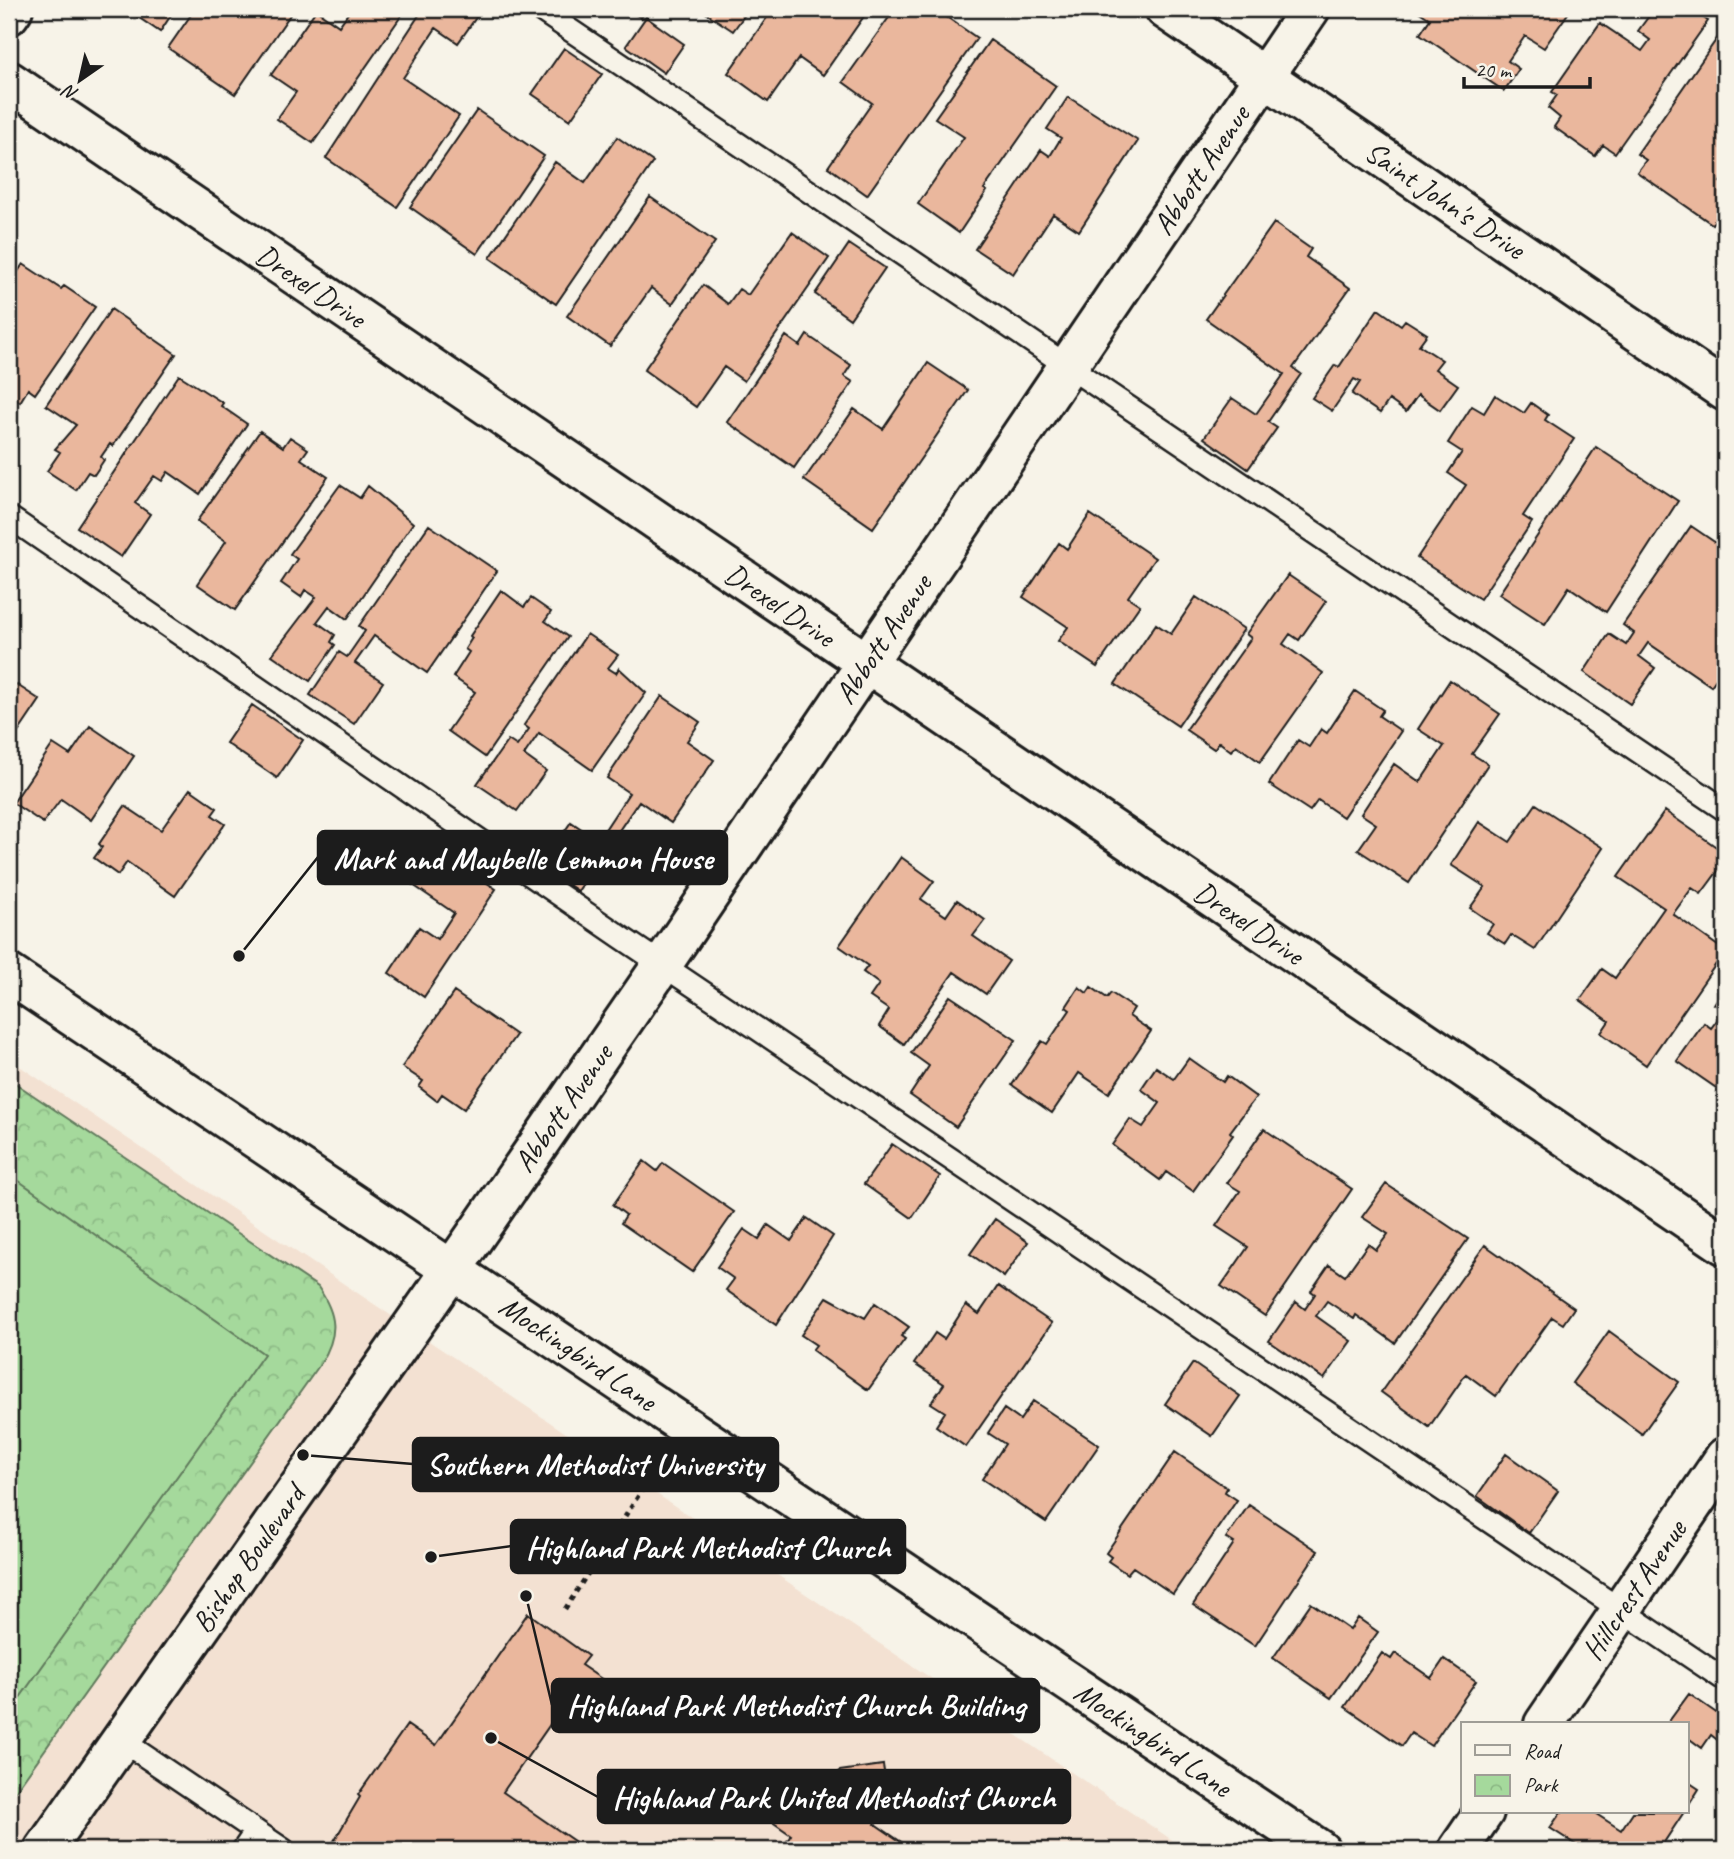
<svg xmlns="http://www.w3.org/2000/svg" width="1734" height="1859" font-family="Caveat,sans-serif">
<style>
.built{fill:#f3e1d2}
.park{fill:url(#park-crowns);stroke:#607a5c;stroke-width:2}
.garden{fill:#a5d99c;stroke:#607a5c;stroke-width:2}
.building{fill:#eab79d;stroke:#1c1c1c;stroke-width:2}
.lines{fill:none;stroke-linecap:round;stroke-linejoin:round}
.lane-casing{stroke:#1c1c1c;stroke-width:26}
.street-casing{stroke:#1c1c1c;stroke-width:44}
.secondary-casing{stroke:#1c1c1c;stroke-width:44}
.path{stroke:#1c1c1c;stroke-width:4.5;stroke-dasharray:5 5;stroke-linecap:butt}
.lane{stroke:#f7f3e8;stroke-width:21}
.street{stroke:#f7f3e8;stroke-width:38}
.secondary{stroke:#f7f3e8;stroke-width:38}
.labels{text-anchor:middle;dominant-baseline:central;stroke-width:5;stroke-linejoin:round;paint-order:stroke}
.street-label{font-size:30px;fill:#1c1c1c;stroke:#f7f3e8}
.leader{fill:none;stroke:#1c1c1c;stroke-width:2.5}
.callout-dot{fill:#1c1c1c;stroke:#f7f3e8;stroke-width:2.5}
.callout{fill:#1c1c1c;stroke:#1c1c1c;stroke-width:2.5}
.callout-label{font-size:32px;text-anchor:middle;font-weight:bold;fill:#fff}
</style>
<defs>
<pattern id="park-crowns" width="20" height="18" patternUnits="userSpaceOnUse" patternTransform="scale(1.75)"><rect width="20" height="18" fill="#a5d99c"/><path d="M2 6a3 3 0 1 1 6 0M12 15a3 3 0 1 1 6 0" fill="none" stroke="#8dba86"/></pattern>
</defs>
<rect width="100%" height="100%" fill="#f7f3e8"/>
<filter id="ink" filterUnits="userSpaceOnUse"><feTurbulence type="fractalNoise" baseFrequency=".0143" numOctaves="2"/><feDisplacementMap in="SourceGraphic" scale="14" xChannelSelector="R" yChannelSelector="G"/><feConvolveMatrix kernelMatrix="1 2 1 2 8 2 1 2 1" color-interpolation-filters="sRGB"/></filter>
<g filter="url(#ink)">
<path class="built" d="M9 1059 1187 1850H9Z"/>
<path class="park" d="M9 1079 318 1287C337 1315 339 1334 321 1363L9 1800Z"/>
<path class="garden" d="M12 1176 264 1354 9 1713V1181Z"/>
<path class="building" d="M126 9H175L160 32Z
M195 9H294L235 94 168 48Z
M351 9H406L313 143 277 119 296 92 271 75 316 10 339 26Z
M423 9H482L458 43 436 28 403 78 459 116 397 207 326 158Z
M627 9H647L641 18Z
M700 9H749L733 31Z
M773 9H869L823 75 799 58 768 102 728 73Z
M895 9H935L977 38 867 195 828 167 872 103 843 82Z
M1415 9H1571L1544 48 1525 36 1508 61 1519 69 1504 91 1420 34 1430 19Z
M1654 9H1690L1708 21 1615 153 1603 145 1595 156 1554 127 1560 118 1548 108 1557 95 1552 92 1600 23 1642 51 1650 40 1638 31Z
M646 17 684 44 664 73 626 46Z
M1725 27V175L1720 182 1725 186V206L1712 224 1637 172 1646 160 1637 154Z
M990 40 1056 86 984 189 987 191 959 233 918 204 964 137 935 118Z
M564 48 602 74 570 120 532 94Z
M1068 97 1138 141 1079 231 1053 214 1013 274 975 249 1041 150 1050 156 1061 138 1047 129Z
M477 110 544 156 477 254 410 207Z
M617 137 653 162 556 304 490 258 555 162 585 183Z
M650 197 715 242 672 304 651 288 610 346 567 316Z
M1274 223 1311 249 1306 257 1350 288 1293 368 1301 374 1268 422 1277 428 1248 469 1204 438 1232 398 1256 414 1284 374 1206 319Z
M792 232 829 258 744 381 724 367 696 407 644 370 703 285 728 304 739 289 748 295Z
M849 244 885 268 850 319 815 294Z
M23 264 61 289 64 286 95 307 35 394 28 389 20 402 9 394V285Z
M111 309 176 354 113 446 110 444 101 457 104 460 94 475 88 472 76 490 47 471 60 452 55 449 76 425 46 405Z
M1378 309 1401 325 1405 320 1427 334 1419 345 1442 360 1435 369 1458 385 1440 410 1418 395 1406 412 1389 400 1380 413 1352 394 1360 382 1354 379 1332 411 1312 398 1335 365 1339 367Z
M807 335 851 365 844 376 853 382 794 468 727 422 786 336 800 346Z
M928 363 968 390 873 528 804 480 854 409 883 429Z
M179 375 223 403 221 406 247 424 200 494 168 472 162 481 154 476 135 503 150 514 121 557 77 527Z
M1495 395 1524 413 1531 403 1548 415 1545 420 1574 439 1523 516 1532 522 1480 599 1417 558 1466 485 1448 473 1462 452 1448 443 1472 406 1484 413Z
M260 431 283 447 290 437 308 449 301 459 328 477 235 610 197 584 226 541 197 521Z
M1596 447 1678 501 1606 612 1569 587 1545 624 1499 594Z
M340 485 360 498 368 486 413 523 347 619 329 606 317 622 335 635 331 642 335 645 310 681 272 655 316 597 305 590 301 597 281 583 297 559 290 554Z
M1090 514 1155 558 1128 597 1140 605 1097 667 1058 641 1068 627 1023 597 1059 543 1067 549Z
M429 525 497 571 427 673 374 636 355 663 383 682 354 724 310 695 339 652 347 657 365 631 359 626Z
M1691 526 1722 547 1725 542V666L1711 686 1648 643 1639 656 1655 668 1630 704 1584 672 1609 634 1626 645 1634 633 1623 625Z
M1288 575 1326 601 1299 640 1290 634 1283 644 1323 673 1260 762 1236 745 1231 751 1219 742 1214 749 1186 730 1251 638 1246 634Z
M501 590 524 607 531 598 551 612 545 621 568 637 485 757 448 731 475 692 453 677 469 652 465 649 472 638 470 636Z
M1196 597 1244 629 1178 726 1115 684 1156 624 1171 634Z
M587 634 618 655 608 668 616 673 619 668 646 693 592 770 539 733 524 755 546 771 517 811 477 784 508 740 517 746 529 729 524 725Z
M1450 680 1500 714 1472 754 1488 764 1409 883 1358 850 1376 824 1361 814 1394 764 1420 782 1444 746 1418 729Z
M11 681 40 700 9 746V685Z
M1355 691 1383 710 1379 716 1401 731 1343 817 1318 800 1310 811 1269 784 1298 740 1309 747 1321 729 1327 733Z
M662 696 700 722 687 741 714 760 671 823 639 801 578 891 541 866 571 822 598 840 629 793 607 778Z
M252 705 303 740 277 778 226 743Z
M90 726 134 756 91 820 61 799 43 823 13 803 53 744 70 755Z
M190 789 217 808 212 815 225 824 175 896 127 862 118 875 94 858 102 847 99 844 125 806 161 830Z
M1536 804 1603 848 1535 950 1511 935 1505 944 1487 933 1493 924 1470 908 1485 887 1451 865 1479 822 1510 842Z
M1665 811 1725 853V870L1721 867 1701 894 1692 888 1673 914 1725 951 1646 1065 1601 1033 1609 1021 1580 1000 1602 969 1615 978 1664 908 1618 877Z
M412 832 496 889 424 997 389 973 419 927 437 939 454 913 388 868Z
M901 857 934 881 921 899 946 916 957 900 985 920 973 936 1009 961 986 994 954 972 904 1044 879 1026 889 1010 870 997 879 984 863 972 868 966 839 946Z
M1079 987 1087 993 1091 987 1107 998 1111 993 1134 1008 1129 1016 1151 1031 1109 1093 1079 1073 1052 1113 1012 1085 1042 1041 1047 1044 1070 1010 1066 1007Z
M1725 987V1094L1677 1061 1704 1023 1711 1028 1724 1011 1714 1004Z
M454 992 516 1035 464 1109 442 1094 437 1101 419 1087 423 1081 402 1067Z
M950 996 1016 1040 956 1127 910 1095 929 1066 911 1053Z
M1189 1058 1223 1082 1227 1076 1256 1097 1230 1132 1233 1135 1193 1191 1166 1172 1160 1180 1112 1145 1130 1119 1143 1127 1160 1103 1141 1089 1156 1067 1174 1079Z
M1264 1129 1352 1189 1265 1316 1221 1286 1248 1247 1216 1226 1240 1191 1227 1183Z
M892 1144 940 1176 912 1218 864 1184Z
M644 1161 657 1171 663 1163 734 1212 692 1272 621 1223 626 1215 613 1205Z
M1386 1184 1468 1239 1395 1343 1356 1315 1354 1319 1327 1301 1316 1316 1351 1341 1324 1379 1269 1341 1296 1302 1305 1309 1315 1294 1311 1291 1329 1265 1345 1276 1368 1244 1376 1250 1388 1234 1362 1217Z
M807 1218 833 1236 776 1325 726 1290 734 1279 717 1267 744 1229 759 1239 768 1225 791 1241Z
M995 1219 1028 1242 1004 1277 970 1254Z
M1485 1245 1574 1308 1563 1324 1552 1317 1496 1396 1466 1374 1429 1427 1381 1392Z
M998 1286 1052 1323 966 1447 936 1426 945 1412 931 1403 944 1384 914 1364 935 1333 944 1339 966 1305 979 1314Z
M827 1297 865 1318 875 1303 909 1327 901 1336 905 1339 868 1390 812 1350 816 1345 801 1335Z
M1609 1331 1679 1382 1642 1434 1572 1383Z
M1193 1363 1240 1396 1212 1436 1165 1404Z
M1033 1401 1099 1445 1046 1522 982 1479 1005 1444 988 1433 1004 1409 1020 1420Z
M1175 1452 1227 1488 1225 1492 1237 1500 1173 1594 1133 1567 1127 1574 1108 1561 1111 1557 1106 1553Z
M1506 1454 1558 1491 1529 1533 1477 1496Z
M1249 1505 1318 1551 1255 1646 1193 1605 1234 1543 1226 1538Z
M1311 1603 1350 1630 1358 1618 1378 1632 1331 1698 1273 1658Z
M528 1613 588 1656 581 1665 628 1697 604 1730 565 1703 503 1792 587 1850H337L331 1846 360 1797 358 1795 407 1725 436 1745Z
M1382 1653 1391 1659 1395 1653 1431 1678 1444 1659 1476 1681 1431 1746 1411 1733 1402 1746 1345 1707Z
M1689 1694 1725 1719V1746L1711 1735 1702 1748 1687 1737V1724H1667Z
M883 1765 889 1804 875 1824 913 1850H781L791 1835 771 1821 789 1796 811 1812 840 1771Z
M1687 1781 1699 1789 1687 1808Z
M1561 1812H1593L1621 1830 1633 1812H1684L1659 1850H1584L1550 1828Z"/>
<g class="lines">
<g class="lane-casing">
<path id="lane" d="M539 9 1725 810
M9 517 621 937 1725 1680
M121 1740 284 1850
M243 1850 256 1831"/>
</g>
<g class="street-casing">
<path id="street" d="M1165 9 1725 391
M9 15 13 9
M9 81 1725 1245
M44 1850 453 1268"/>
</g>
<g class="secondary-casing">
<path id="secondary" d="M9 974 1320 1850
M453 1268 662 965 1310 9
M1544 1724 1725 1457
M1458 1850 1484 1812"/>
</g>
<path class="path" d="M565 1609 657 1467"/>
<use href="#lane" class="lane"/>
<use href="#street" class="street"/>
<use href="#secondary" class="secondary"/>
</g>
</g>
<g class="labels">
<g class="street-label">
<text transform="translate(1201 170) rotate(-56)">Abbott Avenue</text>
<text transform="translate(1445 200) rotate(34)">Saint John's Drive</text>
<text transform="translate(311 286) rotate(34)">Drexel Drive</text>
<text transform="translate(780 605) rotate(34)">Drexel Drive</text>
<text transform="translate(883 639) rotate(-56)">Abbott Avenue</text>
<text transform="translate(1249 923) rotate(34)">Drexel Drive</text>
<text transform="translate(563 1108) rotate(-55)">Abbott Avenue</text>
<text transform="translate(578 1353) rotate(34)">Mockingbird Lane</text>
<text transform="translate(248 1559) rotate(-55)">Bishop Boulevard</text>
<text transform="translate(1634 1590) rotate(-56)">Hillcrest Avenue</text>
<text transform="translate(1153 1739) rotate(34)">Mockingbird Lane</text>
</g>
</g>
<path class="leader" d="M239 956L318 857M303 1455L413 1464M431 1557L511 1546M526 1596L552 1705M491 1738L598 1797"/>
<g class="callout-dot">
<circle cx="239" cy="956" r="7"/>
<circle cx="303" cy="1455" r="7"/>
<circle cx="431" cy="1557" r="7"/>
<circle cx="526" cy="1596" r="7"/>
<circle cx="491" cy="1738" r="7"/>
</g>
<g class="callout">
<rect x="318" y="831" width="409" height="53" rx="7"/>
<rect x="413" y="1438" width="365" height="53" rx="7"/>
<rect x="511" y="1520" width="394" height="53" rx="7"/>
<rect x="552" y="1679" width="487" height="53" rx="7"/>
<rect x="598" y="1770" width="472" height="53" rx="7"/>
</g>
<g class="callout-label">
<text x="523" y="869">Mark and Maybelle Lemmon House</text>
<text x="595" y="1475">Southern Methodist University</text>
<text x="708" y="1558">Highland Park Methodist Church</text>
<text x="796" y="1716">Highland Park Methodist Church Building</text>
<text x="834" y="1808">Highland Park United Methodist Church</text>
</g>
<rect width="1734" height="1859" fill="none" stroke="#f7f3e8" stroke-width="35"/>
<rect x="18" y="18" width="1699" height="1824" fill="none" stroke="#1c1c1c" stroke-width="2.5" filter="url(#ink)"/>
<rect x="1461" y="1722" width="228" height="91" fill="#f7f3e8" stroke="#9f9d96" stroke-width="2"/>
<rect x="1475" y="1745" width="35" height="10" fill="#f7f3e8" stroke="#9f9d96" stroke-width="2"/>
<text x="1524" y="1758" font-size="21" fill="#1c1c1c">Road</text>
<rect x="1475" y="1775" width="35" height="21" fill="url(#park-crowns)" stroke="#9f9d96" stroke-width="2"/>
<text x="1524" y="1792" font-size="21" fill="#1c1c1c">Park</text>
<g transform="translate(80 80) rotate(214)" stroke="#f7f3e8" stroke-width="5" paint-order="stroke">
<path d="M0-5L12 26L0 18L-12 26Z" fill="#1c1c1c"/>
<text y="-10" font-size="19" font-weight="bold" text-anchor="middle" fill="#1c1c1c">N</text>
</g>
<path d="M1464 77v10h126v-10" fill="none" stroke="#1c1c1c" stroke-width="3.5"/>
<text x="1475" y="77" font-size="21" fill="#1c1c1c" stroke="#f7f3e8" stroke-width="5" paint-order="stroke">20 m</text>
</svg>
